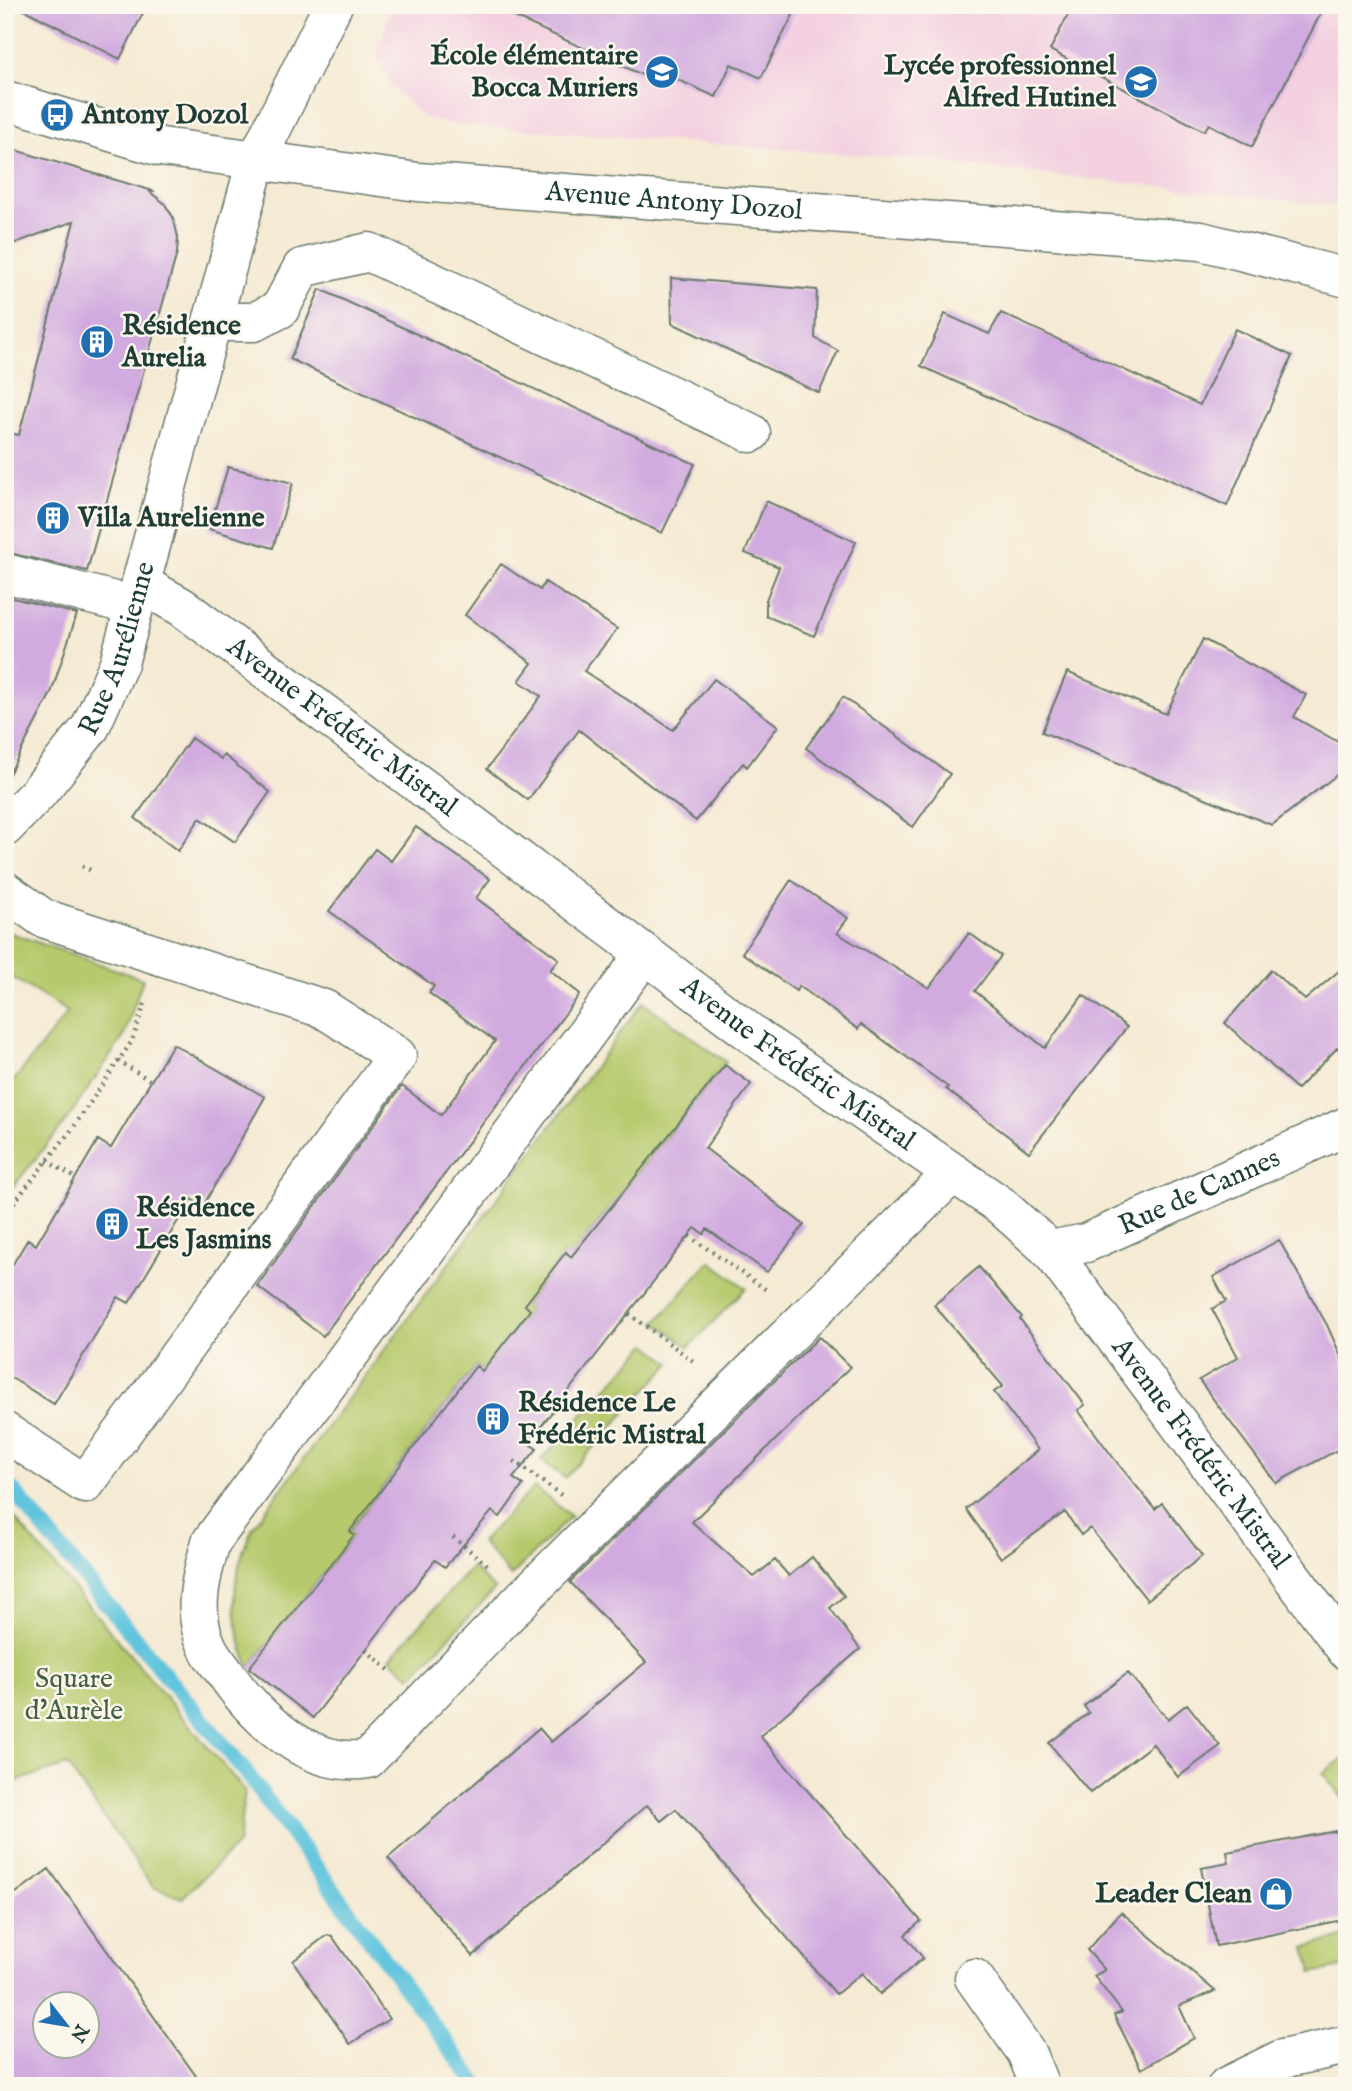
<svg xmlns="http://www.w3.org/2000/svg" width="1352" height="2091" font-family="'IM FELL English',serif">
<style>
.built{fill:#f3cfe0}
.green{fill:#b6c96c;stroke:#6a8350;stroke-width:2}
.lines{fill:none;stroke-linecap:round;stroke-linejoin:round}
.stream{stroke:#60c4dd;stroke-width:16}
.building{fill:#d1abdf;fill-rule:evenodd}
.minor-casing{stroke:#6a7a6c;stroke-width:41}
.path{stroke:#6a7a6c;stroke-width:4.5;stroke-dasharray:2 5;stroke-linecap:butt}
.minor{stroke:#fff;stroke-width:38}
.labels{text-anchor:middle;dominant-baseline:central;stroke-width:5;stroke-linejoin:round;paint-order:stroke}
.poi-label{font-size:28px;font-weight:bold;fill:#1f3d34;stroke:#fbf7ec;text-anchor:start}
.street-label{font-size:28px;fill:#1f3d34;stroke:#fbf7ec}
.park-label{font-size:28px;fill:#456042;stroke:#fbf7ec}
</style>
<rect width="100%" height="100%" fill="#fbf7ec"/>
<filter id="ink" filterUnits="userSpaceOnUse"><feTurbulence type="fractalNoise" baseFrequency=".0143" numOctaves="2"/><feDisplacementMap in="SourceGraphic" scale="14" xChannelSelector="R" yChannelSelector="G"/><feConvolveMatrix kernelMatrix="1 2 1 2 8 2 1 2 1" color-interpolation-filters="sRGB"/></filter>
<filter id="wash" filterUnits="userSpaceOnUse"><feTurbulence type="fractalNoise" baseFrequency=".00686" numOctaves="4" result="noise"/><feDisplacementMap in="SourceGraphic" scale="28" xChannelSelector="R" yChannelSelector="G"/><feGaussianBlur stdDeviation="1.57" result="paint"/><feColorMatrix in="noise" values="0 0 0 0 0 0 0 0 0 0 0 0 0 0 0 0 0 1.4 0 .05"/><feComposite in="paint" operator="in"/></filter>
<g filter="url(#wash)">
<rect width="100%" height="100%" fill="#f5ead3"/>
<path class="built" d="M392 5H1347V207L898 158 449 124 423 117 393 88 376 56Z"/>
<path class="green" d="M5 931 143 979 124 1036 66 1121 5 1197V1092L68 1012 5 973Z
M643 1002 726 1062 571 1257 565 1253 525 1305 530 1310 482 1371 476 1366 350 1530 354 1535 249 1668C230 1615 229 1578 253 1527Z
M710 1261 746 1288 689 1347 656 1322Z
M647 1344 671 1363 565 1478 541 1460Z
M534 1487 571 1516 511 1576 481 1542Z
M5 1507 245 1791 238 1844 182 1898 153 1887 67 1765 16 1781 5 1791Z
M472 1567 495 1589 411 1677 390 1658Z
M1347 1756V1804L1323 1773Z
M1347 1936V1966L1312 1973 1306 1947Z"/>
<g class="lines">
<path class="stream" d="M5 1481 248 1775 478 2086"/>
</g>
<g id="blocks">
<path class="building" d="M15 5H147L120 59Z
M488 5H798L761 78 731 64 716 97 654 69 649 78Z
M1073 5H1325L1252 147 1209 124 1204 131 1050 50Z
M5 147 153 191 150 192 164 203 173 217 178 237 177 253 87 571 5 552V432L19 435 74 221 5 247Z
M671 278 817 290 815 338 838 351 819 393 672 323Z
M320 289 695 464 662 533 290 359Z
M1001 313 1200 405 1235 329 1292 356 1227 506 921 366 945 314 989 334Z
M228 467 293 483 273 548 209 529Z
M766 501 856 542 814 636 766 616V600L779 567 745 553Z
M501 564 540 590 545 582 617 629 584 671 673 730 714 679 778 726 747 767 743 763 696 821 579 730 528 800 487 769 541 696 519 681 532 663 465 615Z
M5 596 77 614 51 693 5 782Z
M1203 639 1306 695 1294 717 1347 747V767L1272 825 1042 732 1067 672 1166 714Z
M843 697 950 774 913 827 806 748Z
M191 738 221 759 224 755 270 792 235 842 200 818 178 851 135 818Z
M416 827 490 879 476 898 559 959 550 970 580 994 323 1336 257 1286 402 1086 441 1115 495 1041 429 993 434 986 329 911 375 849 391 861Z
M791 880 848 918 837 933 929 988 969 933 1001 956 975 991 1045 1048 1083 995 1127 1027 1029 1152 946 1089 948 1087 861 1024 858 1029 799 986 796 991 742 953Z
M1347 964V1038L1297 1089 1225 1023 1271 970 1305 1000Z
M173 1044 265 1097 203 1206 191 1199 129 1303 118 1297 54 1404 5 1374V1277L28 1239 36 1245 98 1140 111 1148Z
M725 1065 751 1084 705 1148 804 1225 767 1272 707 1229 704 1234 695 1228 528 1443 537 1449 513 1478 523 1485 500 1517 492 1511 445 1567 435 1560 313 1718 249 1668 354 1535 350 1531 476 1366 482 1371 530 1310 525 1305 566 1252 571 1257Z
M1279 1240 1327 1325 1347 1370V1445L1276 1483 1199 1380 1238 1357 1212 1309 1226 1301 1213 1277Z
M979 1267 1022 1317 1020 1319 1085 1405 1078 1410 1115 1460 1155 1509 1162 1503 1202 1556 1147 1600 1090 1528 1081 1535 1065 1512 1001 1558 966 1509 1038 1450 994 1392 1003 1386 934 1305Z
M819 1337 850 1367 692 1522 754 1577 775 1560 789 1576 812 1557 844 1596 830 1608 860 1649 760 1736 921 1921 905 1935 923 1958 880 1994 862 1973 836 1994 676 1809 661 1821 647 1805 473 1956 388 1858 539 1728 551 1742 646 1662 570 1582Z
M1128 1673 1168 1719 1187 1704 1220 1746 1178 1777 1153 1744 1090 1793 1049 1743 1089 1713 1084 1706Z
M1336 1831 1337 1837 1347 1835V1919L1216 1946 1201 1868 1229 1863 1227 1852Z
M49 1869 203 2086H5V1901ZM46 2004H88V2046H46Z
M1121 1912 1215 1991 1179 2006 1194 2038 1141 2069 1114 2015 1122 2012 1094 1976 1105 1970 1087 1950Z
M327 1935 332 1936 389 2019 350 2044 293 1961Z"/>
</g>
</g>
<g filter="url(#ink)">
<use href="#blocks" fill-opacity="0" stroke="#6a7a6c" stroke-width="2"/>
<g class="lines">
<g class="minor-casing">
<g id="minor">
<path id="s1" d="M5 100 161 147 418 182 1201 241 1347 278"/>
<path d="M212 322H254L280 309 302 268 369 252 751 433"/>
<path d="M5 573 134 606"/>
<path id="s2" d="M141 584 182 607 764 1043 1000 1205 1050 1250 1347 1651"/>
<path id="s3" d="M5 827 38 793 90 728 119 663 256 161 333 5"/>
<path d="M5 891 43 918 324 1009 397 1056 85 1484 5 1432"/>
<path d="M645 954 211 1542C201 1576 191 1612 207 1646 211 1656 219 1664 225 1673 256 1718 309 1769 368 1759L525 1596 953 1173"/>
<path id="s4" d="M1050 1250 1086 1243 1347 1126"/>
<path d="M974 1978 1026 2052 1040 2086"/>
<path d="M1227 2086 1282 2059 1347 2045"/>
</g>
</g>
<path class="path" d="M82 866 94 872
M118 1061 151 1081
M47 1161 76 1178
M5 1214 73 1128 132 1041 146 1000
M689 1236 768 1291
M629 1314 696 1363
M514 1461 561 1495
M453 1537 490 1567
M366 1650 389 1670"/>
<use href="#minor" class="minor"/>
</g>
</g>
<defs>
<g id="school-disc" transform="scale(1.75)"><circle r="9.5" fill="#1f6fb2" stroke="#fbf7ec"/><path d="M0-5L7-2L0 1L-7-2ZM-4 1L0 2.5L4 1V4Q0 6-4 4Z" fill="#fff"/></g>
<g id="bus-disc" transform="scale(1.75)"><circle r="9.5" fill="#1f6fb2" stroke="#fbf7ec"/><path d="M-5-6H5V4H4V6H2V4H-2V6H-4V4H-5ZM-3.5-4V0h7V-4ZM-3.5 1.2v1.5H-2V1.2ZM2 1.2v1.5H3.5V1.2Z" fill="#fff"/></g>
<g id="building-disc" transform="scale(1.75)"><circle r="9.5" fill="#1f6fb2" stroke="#fbf7ec"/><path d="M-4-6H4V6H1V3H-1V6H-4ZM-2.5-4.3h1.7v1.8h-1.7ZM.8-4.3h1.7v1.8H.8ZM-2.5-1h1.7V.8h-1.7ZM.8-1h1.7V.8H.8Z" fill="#fff"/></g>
<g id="shop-disc" transform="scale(1.75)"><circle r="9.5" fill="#1f6fb2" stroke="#fbf7ec"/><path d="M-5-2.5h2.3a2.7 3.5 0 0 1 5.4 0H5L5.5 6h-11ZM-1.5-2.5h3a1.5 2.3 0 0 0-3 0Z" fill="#fff"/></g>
</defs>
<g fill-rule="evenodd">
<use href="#school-disc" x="662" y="72"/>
<use href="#school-disc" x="1141" y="82"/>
<use href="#bus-disc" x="57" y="115"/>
<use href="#building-disc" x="97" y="342"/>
<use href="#building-disc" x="53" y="518"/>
<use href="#building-disc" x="112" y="1224"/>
<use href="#building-disc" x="493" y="1419"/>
<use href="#shop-disc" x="1276" y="1894"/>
</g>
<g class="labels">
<g class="poi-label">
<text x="638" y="56" text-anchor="end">École élémentaire<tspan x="638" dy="32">Bocca Muriers</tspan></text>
<text x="1116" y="66" text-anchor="end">Lycée professionnel<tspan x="1116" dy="32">Alfred Hutinel</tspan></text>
<text x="82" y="115">Antony Dozol</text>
<text x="122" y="326">Résidence<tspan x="122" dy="32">Aurelia</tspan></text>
<text x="78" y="518">Villa Aurelienne</text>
<text x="136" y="1208">Résidence<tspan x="136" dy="32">Les Jasmins</tspan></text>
<text x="518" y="1403">Résidence Le<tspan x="518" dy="32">Frédéric Mistral</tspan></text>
<text x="1252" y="1894" text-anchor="end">Leader Clean</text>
</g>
<g class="street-label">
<text stroke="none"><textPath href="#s1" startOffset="679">Avenue Antony Dozol</textPath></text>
<text stroke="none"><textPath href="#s3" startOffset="215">Rue Aurélienne</textPath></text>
<text stroke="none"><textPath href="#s2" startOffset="247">Avenue Frédéric Mistral</textPath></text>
<text stroke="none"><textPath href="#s2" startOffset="814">Avenue Frédéric Mistral</textPath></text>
<text stroke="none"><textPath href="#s4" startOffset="161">Rue de Cannes</textPath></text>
<text stroke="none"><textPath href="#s2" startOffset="1381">Avenue Frédéric Mistral</textPath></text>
</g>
<g class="park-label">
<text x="74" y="1679">Square<tspan x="74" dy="32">d'Aurèle</tspan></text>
</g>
</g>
<rect width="1352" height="2091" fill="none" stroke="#fbf7ec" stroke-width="28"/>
<g transform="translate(66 2025) rotate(121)"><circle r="33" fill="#fbf7ec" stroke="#a3ada2" stroke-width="2"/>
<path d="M0-5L12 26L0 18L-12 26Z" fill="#1f6fb2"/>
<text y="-10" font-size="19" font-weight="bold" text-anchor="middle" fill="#1f3d34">N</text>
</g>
</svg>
